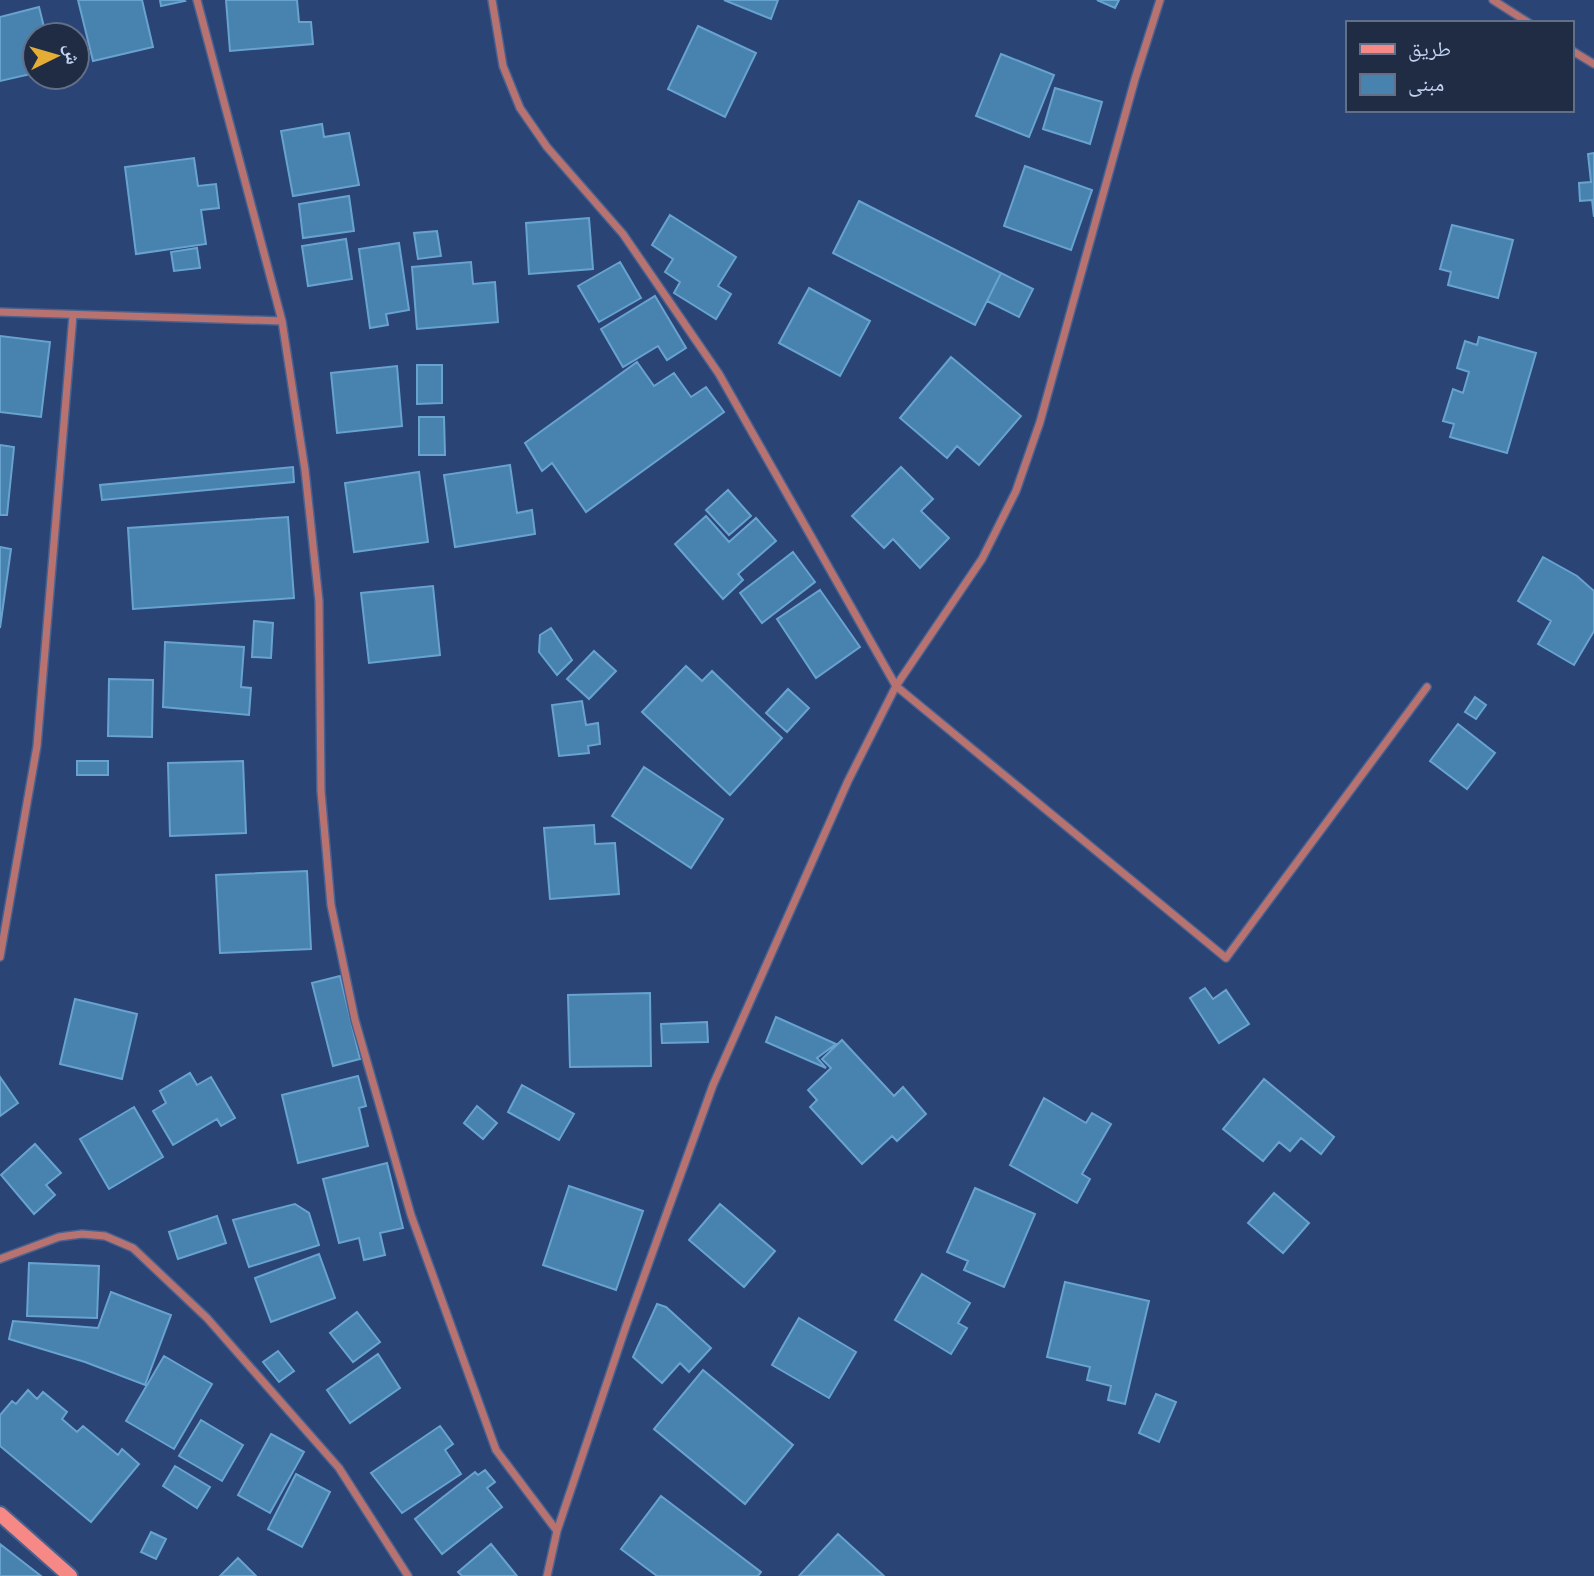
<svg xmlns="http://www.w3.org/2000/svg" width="1594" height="1576" font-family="'Fira Sans Condensed','Noto Naskh Arabic',sans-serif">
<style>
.building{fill:#4883af;stroke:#68a3d0;stroke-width:2}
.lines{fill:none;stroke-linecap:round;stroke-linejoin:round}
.street-casing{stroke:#49618f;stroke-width:10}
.secondary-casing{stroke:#49618f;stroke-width:18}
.street{stroke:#b87370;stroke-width:7}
.secondary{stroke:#f68986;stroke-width:14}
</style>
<rect width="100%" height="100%" fill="#2a4476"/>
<path class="building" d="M78 0H142L153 47 93 61Z
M160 0H184L185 1 161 6Z
M226 0H297L299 22H311L313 44 230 51Z
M724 0H778L771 19Z
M1097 0H1119L1115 8Z
M39 7 46 35H35V73L0 81V17Z
M698 26 756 53 725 117 668 89Z
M1001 54 1054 75 1029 137 976 116Z
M1055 88 1102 102 1090 144 1043 129Z
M322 124 324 137 349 133 359 185 293 196 281 131Z
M1594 153V217L1592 200 1580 201 1579 183 1591 182 1588 154Z
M194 158 198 186 216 184 219 208 201 210 206 244 136 254 125 167Z
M1025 166 1092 190 1071 250 1004 226Z
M349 196 354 231 303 238 299 204Z
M859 201 1001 273 975 325 833 253Z
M670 215 736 257 718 286 731 294 716 319 674 293 680 282 665 272 673 259 652 245Z
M589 218 593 269 529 274 526 223Z
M1452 225 1513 240 1498 298 1448 285 1451 272 1440 269Z
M437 231 441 256 418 259 414 233Z
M346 239 352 279 308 286 302 246Z
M399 243 409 310 386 314 388 325 370 328 359 249Z
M197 248 200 268 174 271 171 252Z
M471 262 473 284 495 282 498 322 417 329 412 267Z
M620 262 641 298 599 322 578 286Z
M1001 273 1033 289 1019 317 987 301Z
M809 288 870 321 840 376 779 343Z
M655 296 686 348 667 360 658 346 623 367 601 329Z
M0 336 50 342 41 417 0 412Z
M1479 337 1536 353 1507 453 1450 437 1454 424 1443 421 1453 389 1463 393 1469 372 1457 368 1465 341 1477 345Z
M951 357 1021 416 979 465 957 446 947 458 900 418Z
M637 362 654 386 674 373 691 397 706 387 724 412 586 512 552 463 542 471 525 443Z
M417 365H442V403L417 404Z
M397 366 402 426 337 433 331 373Z
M419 417H444L445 455H419Z
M0 445 14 447 7 515H0Z
M510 465 517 513 532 510 535 534 455 547 444 475Z
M293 467 294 482 102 500 100 485Z
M901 467 933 499 921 511 949 538 920 568 893 539 884 548 852 516Z
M419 472 428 542 354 552 345 483Z
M728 490 751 516 729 535 706 510Z
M706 516 729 542 756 518 776 541 738 574 743 580 723 599 675 544Z
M288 517 294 598 133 609 128 528Z
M0 547 11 549 0 628Z
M793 552 815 582 762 623 740 593Z
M1543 557 1577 576 1594 591V631L1574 665 1538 644 1551 621 1518 601Z
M433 586 440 655 369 663 361 593Z
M820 590 860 647 816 678 777 619Z
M254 621 273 623 271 658 252 657Z
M551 628 572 660 557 675 539 652 540 635Z
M165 642 244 647 241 687 251 688 249 715 163 707Z
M594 651 616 671 589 699 567 679Z
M686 666 702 681 712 671 782 738 730 795 642 712Z
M109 679 153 680 152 737 108 736Z
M788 689 809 708 787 732 766 713Z
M1475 697 1486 705 1476 719 1465 712Z
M582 701 586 725 598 723 600 744 588 746 589 753 559 756 552 705Z
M1458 724 1495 753 1467 789 1430 761Z
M77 761H108V775H77Z
M243 761 246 833 170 836 168 763Z
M644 767 723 819 691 868 612 816Z
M594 825 595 844 615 843 619 894 550 899 544 828Z
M307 871 311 949 220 953 216 875Z
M340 976 360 1059 333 1066 312 983Z
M1205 988 1213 999 1226 990 1249 1024 1219 1043 1190 998Z
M650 993 651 1066 570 1067 568 995Z
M75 999 137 1014 122 1079 60 1064Z
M776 1017 836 1044 817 1058 826 1068 766 1042Z
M707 1022 708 1042 662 1043 661 1024Z
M842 1040 894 1096 903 1087 926 1114 897 1141 892 1136 862 1164 810 1107 817 1100 808 1090 831 1068 822 1059Z
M190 1073 197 1085 211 1077 235 1118 221 1126 217 1119 173 1145 153 1111 166 1103 160 1091Z
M358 1076 366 1106 359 1108 368 1146 298 1163 282 1095Z
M0 1077 18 1103 0 1116Z
M1264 1079 1334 1137 1321 1154 1301 1138 1290 1151 1279 1142 1263 1161 1223 1129Z
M522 1085 574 1114 559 1140 508 1112Z
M1044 1098 1086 1123 1092 1113 1111 1124 1082 1174 1090 1179 1077 1203 1010 1165Z
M477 1106 497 1123 483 1139 464 1123Z
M134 1107 163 1157 109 1189 80 1139Z
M35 1144 61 1173 46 1185 55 1195 34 1214 1 1175Z
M387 1163 403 1228 380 1233 385 1255 364 1260 359 1238 339 1243 323 1179Z
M569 1186 643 1211 616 1290 543 1265Z
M975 1188 1035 1214 1004 1287 964 1270 968 1261 947 1252Z
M1274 1193 1309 1223 1283 1253 1248 1223Z
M295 1204 309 1213 319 1245 249 1267 233 1220Z
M720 1204 775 1251 744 1287 689 1240Z
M217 1216 226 1243 178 1259 169 1232Z
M319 1254 335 1298 271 1322 255 1278Z
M29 1263 99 1266 97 1318 27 1316Z
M922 1274 970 1303 958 1323 967 1328 951 1354 895 1320Z
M1065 1282 1149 1301 1125 1404 1108 1400 1111 1386 1087 1380 1090 1367 1047 1357Z
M111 1292 171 1315 145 1385 85 1362 9 1339 13 1321 98 1328Z
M657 1304 666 1307 711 1348 689 1372 680 1363 662 1383 633 1357Z
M357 1312 380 1342 353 1362 330 1333Z
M799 1318 856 1352 829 1398 772 1365Z
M278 1351 294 1371 279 1382 263 1362Z
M378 1354 400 1388 350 1423 327 1390Z
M164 1356 212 1384 174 1449 126 1421Z
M703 1370 793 1445 745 1504 654 1429Z
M28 1390 37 1399 43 1392 67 1412 62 1419 77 1432 83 1426 118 1455 122 1449 139 1464 91 1522 0 1446V1415L12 1401 16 1404Z
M1156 1394 1176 1402 1159 1442 1139 1433Z
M201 1420 243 1445 222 1481 179 1456Z
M440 1426 453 1444 445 1450 461 1474 402 1513 371 1473Z
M271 1434 304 1452 270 1513 238 1495Z
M175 1466 210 1487 197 1508 163 1486Z
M485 1470 495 1482 487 1488 502 1507 442 1554 415 1519 475 1472 478 1475Z
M296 1474 330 1492 302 1547 268 1529Z
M661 1496 761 1572 758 1576H657L621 1549Z
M151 1532 166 1539 156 1559 141 1552Z
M838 1534 884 1576H799Z
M0 1544 41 1576H0Z
M491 1544 517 1576H462L458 1572Z
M238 1558 256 1576H220Z"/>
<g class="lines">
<g class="street-casing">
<path id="street" d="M197 0 282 321 305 470 319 601 321 791 331 905 355 1020 411 1215 496 1450 557 1531
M492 0 503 66 520 108 547 147 623 234 719 374 896 686 1226 958 1427 687
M1493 0 1529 23
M1571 50 1594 64
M0 312 282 321
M0 957 37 746 73 315
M0 1259 59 1237 82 1234 105 1236 133 1248 207 1318 339 1468 408 1576
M547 1576 557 1531 626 1326 713 1085 848 781 896 686 982 559 1016 491 1040 422 1135 79 1160 0"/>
</g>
<g class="secondary-casing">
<path id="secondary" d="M0 1514 70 1576"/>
</g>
<use href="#street" class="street"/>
<use href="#secondary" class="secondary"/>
</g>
<rect x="1346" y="21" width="228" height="91" fill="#1f2c43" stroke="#616f89" stroke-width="2"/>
<rect x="1360" y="44" width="35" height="10" fill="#f68986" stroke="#616f89" stroke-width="2"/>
<text x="1408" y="56" font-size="21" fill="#c3d4f2">طريق</text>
<rect x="1360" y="74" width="35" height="21" fill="#4883af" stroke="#616f89" stroke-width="2"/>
<text x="1408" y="91" font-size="21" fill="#c3d4f2">مبنى</text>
<g transform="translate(56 56) rotate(85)"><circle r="33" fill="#1f2c43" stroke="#616f89" stroke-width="2"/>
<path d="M0-5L12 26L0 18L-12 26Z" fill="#e4ad35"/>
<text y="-10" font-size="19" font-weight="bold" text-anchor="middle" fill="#c3d4f2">ش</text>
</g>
</svg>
